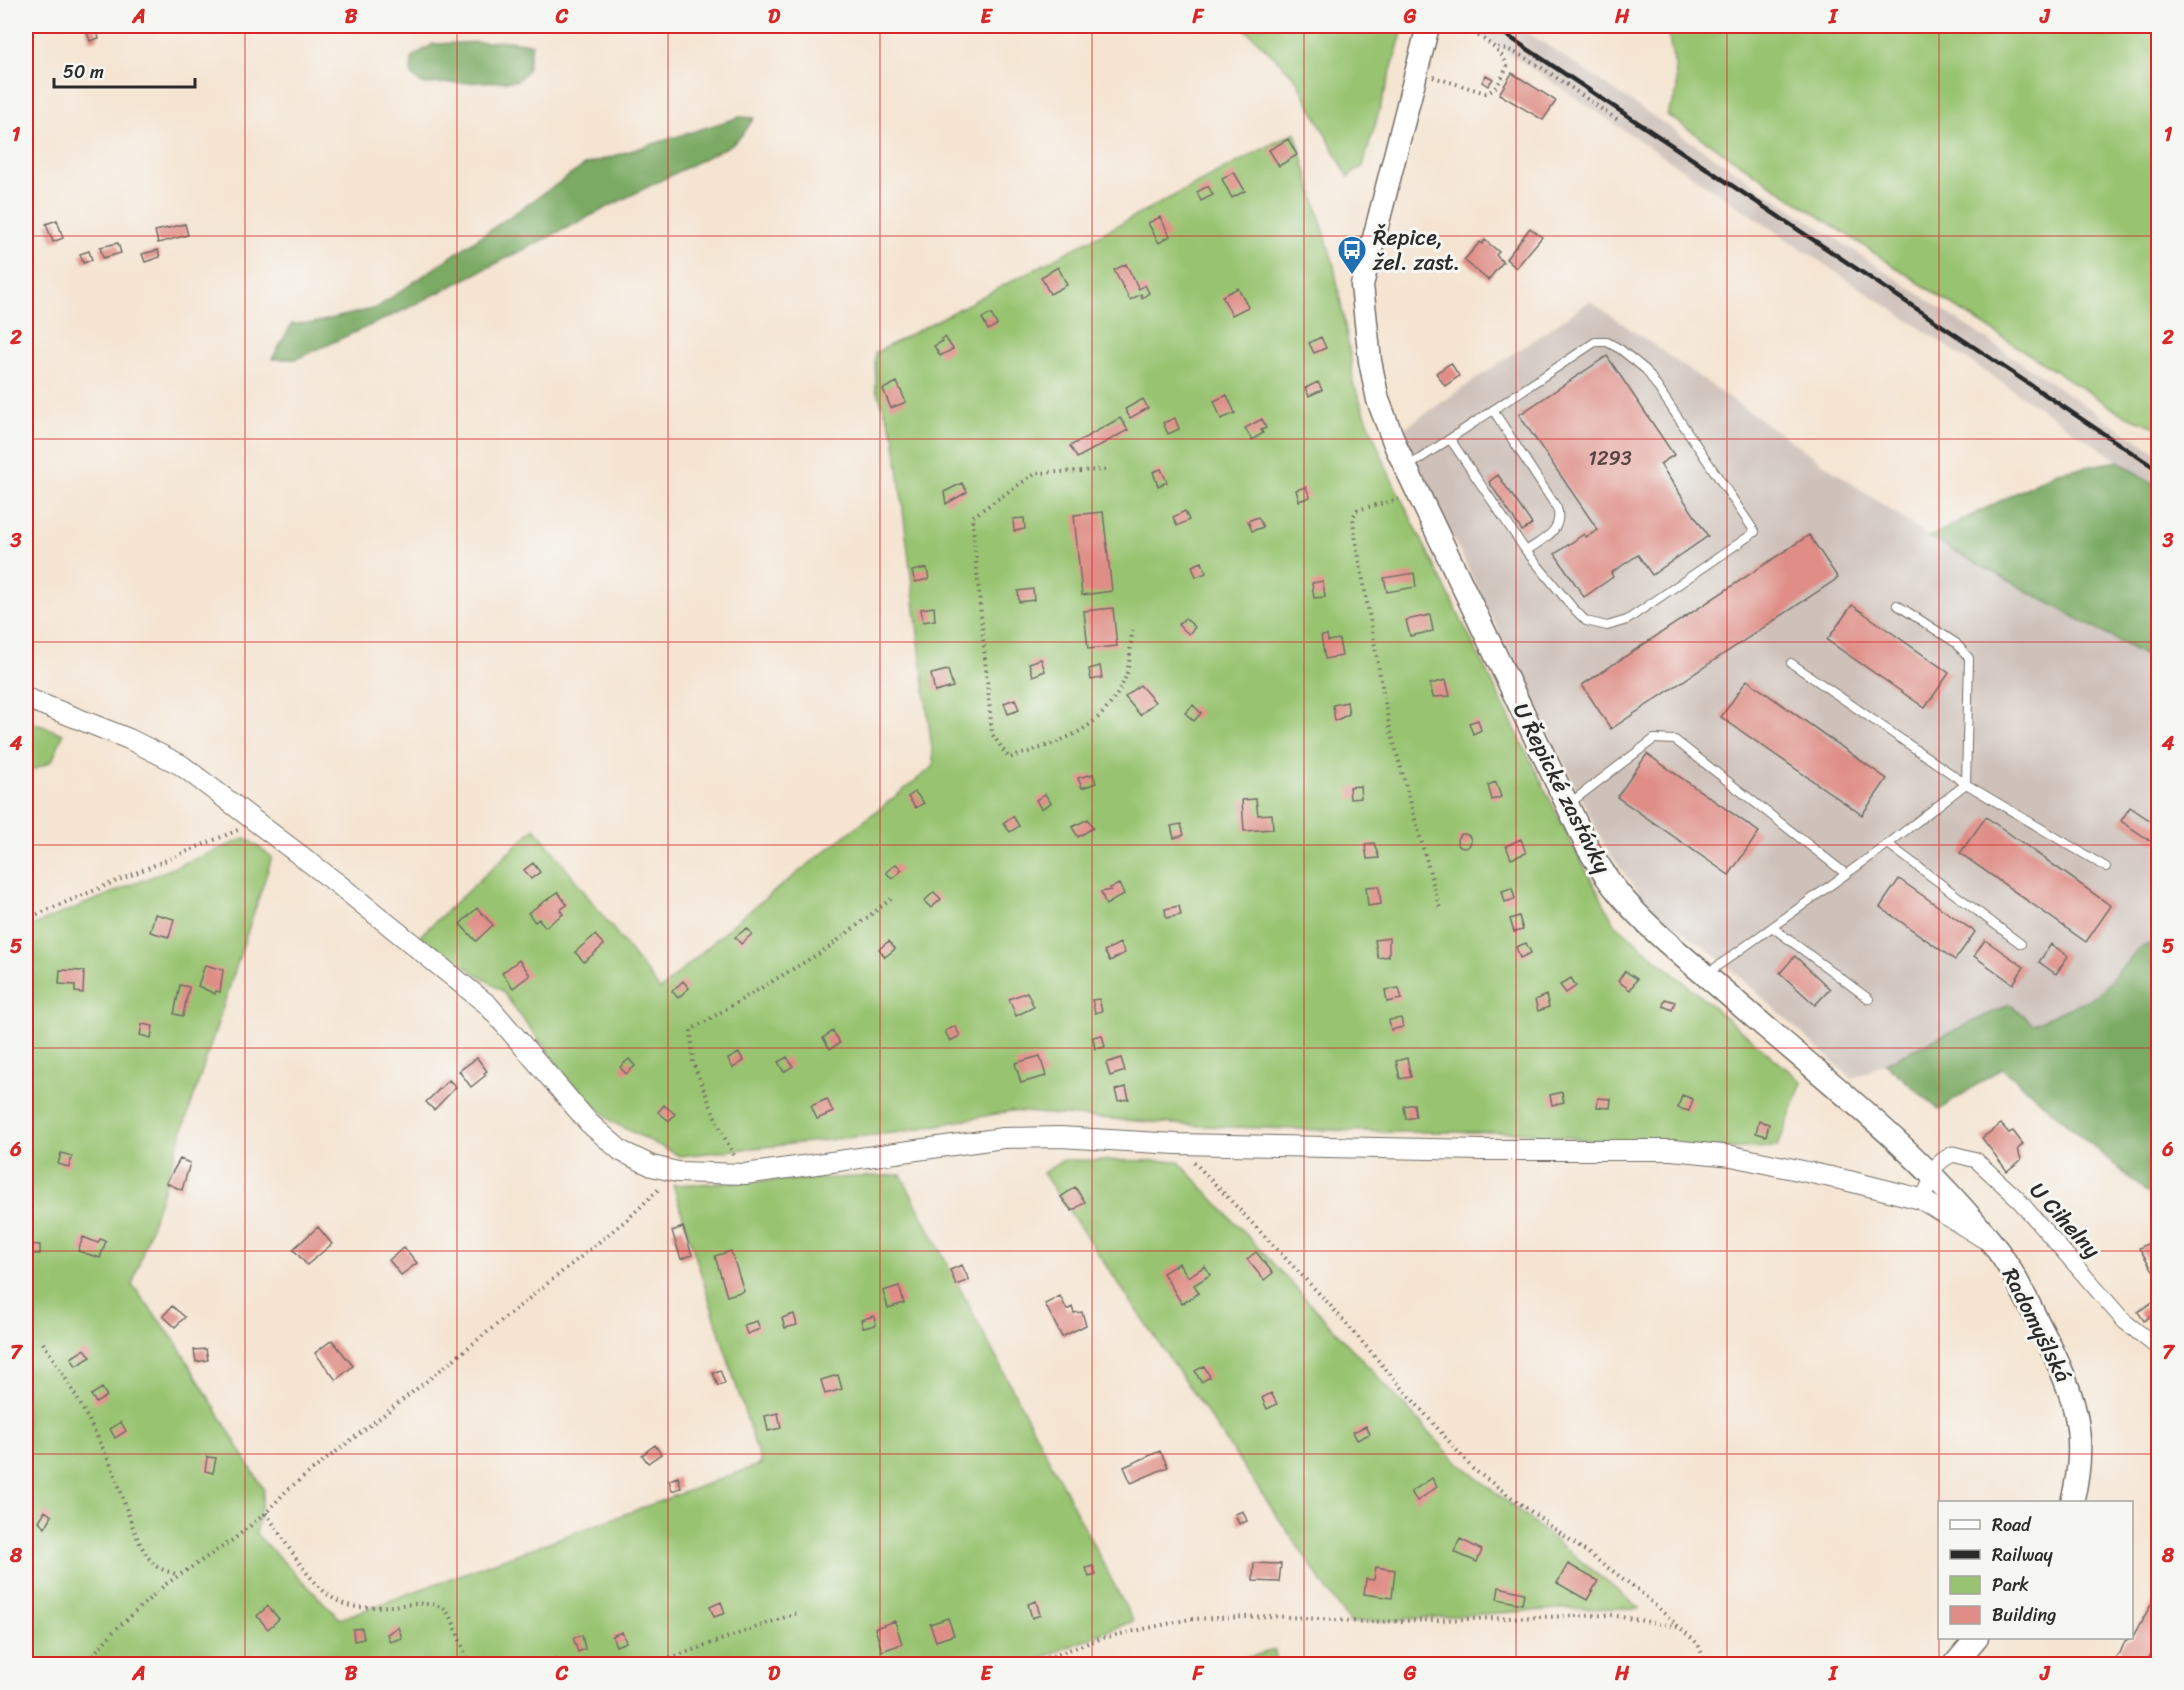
<svg xmlns="http://www.w3.org/2000/svg" width="2184" height="1690" font-family="Sriracha,sans-serif">
<style>
.industrial{fill:#cec1ba}
.green{fill:#98c471;stroke:#62784e;stroke-width:1.5}
.forest{fill:#7aaa63;stroke:#526a47;stroke-width:1.5}
.building{fill:#df8d86}
.lines{fill:none;stroke-linecap:round;stroke-linejoin:round}
.service-casing{stroke:#726c65;stroke-width:10}
.minor-casing{stroke:#726c65;stroke-width:17}
.tertiary-casing{stroke:#726c65;stroke-width:22}
.secondary-casing{stroke:#726c65;stroke-width:25}
.path{stroke:#726c65;stroke-width:4;stroke-dasharray:1.5 4.5;stroke-linecap:butt}
.service{stroke:#fff;stroke-width:8}
.minor{stroke:#fff;stroke-width:15}
.tertiary{stroke:#fff;stroke-width:20}
.secondary{stroke:#fff;stroke-width:22}
.rail{stroke:#2b2b2b;stroke-width:4.5}
.grid{fill:none;stroke:#d62828;stroke-width:1.5;stroke-opacity:0.55}
.labels{text-anchor:middle;dominant-baseline:central;stroke-width:6;stroke-linejoin:round;paint-order:stroke}
.number-label{font-size:20px;fill:#584442}
.poi-label{font-size:22px;fill:#2b2b2b;stroke:#f6f6f2;text-anchor:start}
.street-label{font-size:22px;fill:#2b2b2b;stroke:#f6f6f2}
.neatline{fill:none;stroke:#d62828;stroke-width:2}
.grid-label{font-size:20px;text-anchor:middle;font-weight:bold;fill:#d62828}
</style>
<rect width="100%" height="100%" fill="#f6f6f2"/>
<filter id="ink" filterUnits="userSpaceOnUse"><feTurbulence type="fractalNoise" baseFrequency=".0167" numOctaves="2"/><feDisplacementMap in="SourceGraphic" scale="12" xChannelSelector="R" yChannelSelector="G"/><feConvolveMatrix kernelMatrix="1 2 1 2 8 2 1 2 1" color-interpolation-filters="sRGB"/></filter>
<filter id="wash" filterUnits="userSpaceOnUse"><feTurbulence type="fractalNoise" baseFrequency=".008" numOctaves="4" result="noise"/><feDisplacementMap in="SourceGraphic" scale="24" xChannelSelector="R" yChannelSelector="G"/><feGaussianBlur stdDeviation="1.35" result="paint"/><feColorMatrix in="noise" values="0 0 0 0 0 0 0 0 0 0 0 0 0 0 0 0 0 1.4 0 .05"/><feComposite in="paint" operator="in"/></filter>
<g filter="url(#wash)">
<rect width="100%" height="100%" fill="#f5e4d1"/>
<path class="industrial" d="M1468 26H1518L2158 454V487Z
M1590 301 1929 537 2158 663V940L2138 949 2098 995 2033 1024 2010 1004 1852 1079 1719 958 1651 908 1607 850 1400 431Z"/>
<path class="green" d="M1242 26H1404L1363 166 1348 177 1295 77Z
M1666 26H2158V428L2122 414 1948 302 1667 115 1677 92 1675 66Z
M1295 132 1334 266 1351 359 1353 383 1388 472 1571 842 1615 924 1802 1082 1778 1147 1672 1150 1521 1132H1391L1200 1126 1011 1111 901 1132 680 1156 612 1122 570 1081 502 991 420 936 535 828 660 990 739 919 934 766 894 435 876 389 875 353Z
M26 720 63 734 52 761 26 773Z
M246 838 272 857 132 1285 175 1341 264 1490 256 1534 340 1619 761 1464 673 1185 901 1175 1133 1621 1026 1664H26V928Z
M1063 1160 1178 1161 1453 1458 1639 1608 1559 1609 1350 1623 1043 1173Z
M1275 1650 1277 1664H1223Z"/>
<path class="forest" d="M508 41 532 44 527 71 517 81 422 84 411 75 412 57 433 44Z
M740 117 754 118 742 135 731 145 404 310 296 359H272L292 324 313 323 376 308 585 165Z
M2118 461 2158 487V663L1929 537 2057 472Z
M2158 940V1202L2002 1068 1939 1110 1885 1063 2010 1004 2033 1024 2098 995 2138 949Z"/>
<g id="blocks">
<path class="building" d="M95 26 99 38 90 41 85 27Z
M1512 73 1556 101 1543 120 1499 94Z
M1486 75 1493 79 1488 86 1482 82Z
M1288 139 1297 155 1279 166 1269 150Z
M1234 172 1245 191 1232 198 1222 179Z
M1208 186 1213 195 1201 201 1197 192Z
M1160 217 1170 236 1159 243 1148 223Z
M57 220 63 238 53 242 46 224Z
M185 224 188 235 158 243 155 231Z
M1530 228 1542 237 1516 268 1506 259Z
M1485 240 1499 252 1496 255 1503 262 1488 280 1464 260 1480 242 1482 244Z
M118 243 121 253 103 258 100 247Z
M158 250 160 257 145 262 142 254Z
M89 251 92 260 83 263 80 254Z
M1126 264 1139 289 1145 285 1149 293 1142 298 1141 294 1130 300 1114 270Z
M1058 267 1067 285 1050 294 1041 277Z
M1238 288 1248 307 1232 315 1222 296Z
M991 314 997 325 988 330 982 318Z
M945 337 953 349 940 356 934 346 943 341 941 339Z
M1321 337 1326 348 1314 353 1309 343Z
M1607 356 1674 455 1660 464 1708 536 1652 575 1638 555 1611 573 1613 577 1584 597 1555 554 1584 534 1586 537 1598 530 1519 415Z
M1451 363 1459 376 1445 386 1436 373Z
M897 382 906 402 891 408 883 389Z
M1318 382 1322 390 1309 396 1305 388Z
M1227 395 1235 413 1221 419 1214 401Z
M1143 399 1148 408 1130 418 1125 409Z
M1120 418 1128 430 1077 458 1070 446Z
M1175 418 1179 429 1168 434 1163 423Z
M1262 419 1266 428 1261 430 1263 433 1252 440 1245 428Z
M1161 469 1167 482 1158 486 1153 472Z
M1498 475 1532 524 1522 531 1489 482Z
M962 483 967 492 946 504 944 492Z
M1306 487 1310 497 1299 501 1296 490Z
M1185 511 1189 520 1177 526 1173 517Z
M1103 512 1112 591 1082 595 1074 515Z
M1258 517 1263 527 1252 531 1248 521Z
M1024 518 1025 529 1014 531 1013 519Z
M1809 535 1838 578 1611 729 1582 685Z
M1202 562 1206 573 1196 577 1192 566Z
M927 568 929 579 915 582 912 571Z
M1414 573 1416 587 1387 592 1384 578Z
M1323 581 1325 597 1314 598 1312 583Z
M1033 589 1034 600 1019 602 1018 591Z
M1852 605 1949 673 1925 708 1827 640Z
M934 607 935 620 923 622 921 609Z
M1113 608 1117 646 1088 649 1084 611Z
M1430 615 1433 631 1410 636 1406 620Z
M1185 618 1195 627 1189 634 1178 625Z
M1327 635 1328 641 1339 639 1342 656 1325 659 1321 636Z
M1041 659 1045 671 1033 676 1029 663Z
M1100 666 1102 678 1091 680 1089 669Z
M948 670 953 687 935 692 931 674Z
M1446 680 1450 696 1433 697 1430 684Z
M1747 680 1887 779 1862 815 1721 717Z
M1140 685 1155 702 1140 715 1125 697Z
M1015 699 1019 710 1008 714 1004 703Z
M1347 702 1349 714 1335 721 1333 705Z
M1193 705 1201 713 1194 721 1185 713Z
M1478 720 1481 730 1473 734 1469 723Z
M1647 754 1759 832 1729 875 1617 797Z
M1093 774 1096 783 1082 788 1078 778Z
M1496 782 1501 797 1492 800 1488 785Z
M1360 786 1361 798 1350 799 1349 787Z
M915 792 924 803 916 808 908 797Z
M1045 794 1051 803 1041 809 1036 800Z
M1256 799 1258 815 1272 814 1273 829 1244 831 1242 800Z
M2130 807 2158 826V846L2121 821Z
M1013 816 1019 826 1010 832 1003 823Z
M1986 817 2111 906 2086 942 1960 853Z
M1088 819 1093 828 1078 837 1072 827Z
M1181 824 1184 835 1174 838 1171 826Z
M1457 841a7 7 0 1 1 14 0a7 7 0 1 1-14 0Z
M1521 839 1526 853 1511 859 1506 846Z
M1374 843 1379 858 1367 859 1365 844Z
M533 863 540 872 531 879 524 870Z
M896 864 902 870 892 879 886 872Z
M1899 879 1975 932 1955 960 1880 907Z
M1119 884 1124 894 1106 905 1101 892 1111 890 1110 888Z
M1379 886 1381 904 1368 906 1366 887Z
M1512 888 1515 899 1505 902 1502 891Z
M558 892 567 905 560 910 563 914 545 927 539 919 535 922 528 913Z
M934 892 941 899 931 908 924 901Z
M1179 906 1181 915 1166 918 1165 909Z
M477 908 493 925 476 941 460 924Z
M155 914 174 919 169 937 150 932Z
M1519 916 1523 930 1514 932 1510 919Z
M747 928 752 934 741 944 735 937Z
M595 935 604 945 584 962 575 952Z
M1389 938V956L1378 958 1375 940Z
M1985 940 2024 967 2013 984 1974 956Z
M889 941 895 949 885 957 879 949Z
M1120 943 1125 953 1110 961 1104 951Z
M1526 943 1531 953 1520 958 1516 947Z
M2051 944 2068 956 2056 974 2039 962Z
M1795 956 1830 989 1815 1005 1780 973Z
M519 960 530 975 513 988 502 973Z
M205 965 223 970 220 992 216 991 215 994 198 986Z
M60 970 84 971 83 993 75 992V985L59 984Z
M1625 971 1637 979 1630 990 1618 981Z
M1571 978 1576 986 1566 993 1560 985Z
M683 981 689 988 678 998 672 991Z
M180 985 189 987 183 1016 174 1014Z
M1399 988 1402 999 1387 1002 1385 990Z
M1027 992 1034 1007 1016 1016 1009 999Z
M1546 995 1549 1007 1538 1011 1535 1000Z
M1099 999 1102 1011 1095 1013 1092 1000Z
M1665 999 1675 1002 1672 1010 1663 1006Z
M1401 1018 1403 1027 1391 1030 1389 1020Z
M142 1024 153 1026 151 1038 140 1035Z
M955 1026 960 1036 950 1041 945 1031Z
M833 1031 840 1043 830 1049 823 1038Z
M1102 1035 1105 1047 1095 1049 1093 1037Z
M739 1053 744 1061 733 1068 728 1059Z
M1040 1056 1046 1076 1021 1083 1015 1063Z
M787 1057 793 1066 784 1072 778 1062Z
M477 1058 487 1071 484 1073 486 1075 471 1087 459 1071Z
M1121 1058 1125 1071 1110 1076 1106 1063Z
M1407 1058 1411 1077 1400 1079 1396 1061Z
M629 1059 635 1066 626 1074 620 1067Z
M449 1080 456 1087 434 1110 426 1102Z
M1126 1087 1129 1099 1118 1101 1115 1090Z
M1562 1092 1564 1102 1552 1105 1550 1095Z
M1682 1095 1693 1099 1689 1111 1678 1108Z
M1598 1098 1611 1099 1610 1108 1597 1107Z
M827 1099 833 1112 817 1119 811 1106Z
M1414 1104 1416 1117 1406 1119 1404 1106Z
M664 1105 675 1114 669 1121 658 1112Z
M1759 1121 1769 1124 1766 1136 1756 1133Z
M2001 1124 2009 1133 2013 1131 2023 1144 2018 1149 2021 1160 2007 1171 1982 1138Z
M61 1153 72 1156 69 1167 58 1164Z
M180 1159 190 1163 182 1190 166 1183Z
M1075 1187 1085 1202 1072 1211 1061 1197Z
M318 1227 332 1244 307 1265 293 1249Z
M683 1227 692 1255 681 1259 672 1231Z
M83 1237 98 1243 100 1239 106 1241 100 1258 78 1251Z
M2158 1238V1278L2139 1248Z
M27 1244 40 1245V1254H27Z
M404 1247 417 1263 401 1275 389 1260Z
M731 1251 744 1291 727 1296 715 1256Z
M1256 1252 1273 1273 1264 1280 1247 1259Z
M1179 1263 1188 1277 1205 1266 1210 1275 1194 1285 1199 1293 1182 1304 1163 1273Z
M962 1265 969 1280 956 1285 950 1270Z
M899 1286 904 1303 888 1308 883 1291Z
M1060 1296 1067 1310 1072 1307 1074 1313 1082 1312 1086 1325 1062 1337 1045 1304Z
M2154 1301 2158 1310 2144 1321 2138 1312Z
M172 1306 185 1317 175 1327 163 1316Z
M794 1314 797 1325 785 1328 782 1318Z
M874 1316 876 1325 863 1328 861 1320Z
M757 1321 760 1329 747 1334 744 1325Z
M332 1340 353 1366 336 1380 315 1353Z
M85 1349 91 1357 76 1366 71 1358Z
M206 1349 208 1360 196 1362 194 1350Z
M1204 1366 1210 1377 1201 1382 1195 1371Z
M720 1370 725 1383 718 1386 713 1373Z
M838 1375 842 1389 825 1394 821 1380Z
M102 1388 107 1396 96 1403 91 1395Z
M1271 1393 1277 1404 1267 1409 1262 1398Z
M778 1413 781 1428 768 1431 765 1416Z
M121 1422 126 1431 115 1438 110 1429Z
M1366 1426 1370 1434 1357 1440 1353 1432Z
M655 1445 661 1454 648 1463 642 1455Z
M1160 1451 1168 1467 1131 1483 1124 1467Z
M207 1457 216 1458 213 1473 205 1471Z
M678 1477 681 1488 672 1491 669 1480Z
M1432 1478 1437 1487 1417 1501 1411 1492Z
M45 1511 52 1516 45 1528 39 1521Z
M1243 1511 1247 1521 1239 1524 1235 1514Z
M1460 1539 1482 1550 1477 1562 1454 1552Z
M1254 1563 1281 1564 1279 1582 1253 1581Z
M1568 1564 1598 1581 1587 1600 1557 1583Z
M1093 1566 1096 1575 1089 1577 1086 1568Z
M1376 1567 1395 1570 1392 1598 1364 1594 1366 1579 1374 1580Z
M1499 1587 1524 1593 1522 1604 1497 1599Z
M2158 1593V1651L2154 1649 2145 1664H2111L2120 1653 2125 1641 2133 1636Z
M1036 1601 1040 1615 1032 1618 1028 1604Z
M721 1602 725 1613 714 1617 710 1607Z
M268 1606 279 1619 268 1629 257 1616Z
M948 1618 954 1635 936 1641 930 1624Z
M895 1621 902 1644 882 1651 875 1628Z
M398 1627 402 1638 390 1642 387 1634Z
M362 1628 364 1639 354 1641 353 1629Z
M622 1632 626 1642 616 1646 612 1636Z
M582 1635 585 1649 578 1652 573 1638Z
M557 1658 559 1664H547L546 1661Z"/>
</g>
</g>
<g filter="url(#ink)">
<use href="#blocks" fill-opacity="0" stroke="#726c65" stroke-width="1.5"/>
<g class="lines">
<g class="service-casing">
<path id="service" d="M1493 410 1557 508C1564 531 1543 539 1526 551
M1409 466 1595 342H1607L1620 349 1646 370 1755 532 1627 620 1607 626 1586 621 1573 608 1526 551 1450 439
M1791 663 1966 784 2106 867
M1570 803 1654 739 1675 740 1846 874
M1888 844 2021 944
M1772 927 1869 999
M1708 973 1888 844 1966 784 1969 658 1956 643 1897 605"/>
</g>
<g class="minor-casing">
<path id="minor" d="M1921 1199C1938 1179 1923 1169 1953 1154L1976 1160 2016 1197 2124 1321 2153 1344 2158 1345"/>
</g>
<g class="tertiary-casing">
<path id="tertiary" d="M26 698 129 739 181 765 338 884 488 1005 589 1123 621 1151 652 1166 677 1172 745 1174 1003 1138 1060 1137 1176 1144 1482 1150H1672L1732 1156 1849 1181 1921 1199 1984 1238"/>
</g>
<g class="secondary-casing">
<path id="secondary" d="M1428 26 1362 285 1370 361 1378 400 1396 447 1588 848C1596 861 1604 874 1613 886 1645 928 1692 963 1732 998 1821 1076 1919 1150 1992 1243 2013 1269 2027 1301 2042 1330 2073 1390 2090 1434 2072 1502
M1955 1664 1977 1638"/>
</g>
<path class="path" d="M1498 48C1520 46 1595 107 1620 121
M1433 77 1486 93C1498 90 1503 75 1507 66 1500 45 1479 37 1461 26
M1105 470 1036 473 972 517 992 734 1009 758C1059 742 1100 733 1124 681 1131 666 1130 642 1133 626
M1399 499 1357 510 1353 517 1354 530 1389 725 1440 909
M26 919 238 830
M734 1155 721 1131 693 1063 691 1030 828 948 891 899
M1194 1162 1329 1304 1473 1469 1637 1589 1698 1644 1706 1664
M43 1343C70 1383 92 1424 112 1468 124 1495 133 1543 154 1564 159 1570 171 1572 179 1575
M266 1513C285 1540 312 1592 344 1604 358 1609 375 1607 390 1606 408 1605 429 1600 445 1609L452 1619 469 1664
M85 1664 115 1630 166 1584 234 1539 266 1513 287 1490 428 1380 630 1217 661 1187
M653 1664 800 1612
M1030 1664 1102 1638 1190 1619 1273 1616 1365 1622 1611 1615 1678 1627"/>
<use href="#service" class="service"/>
<use href="#minor" class="minor"/>
<use href="#tertiary" class="tertiary"/>
<use href="#secondary" class="secondary"/>
<path class="rail" d="M1493 26 2158 470"/>
</g>
</g>
<path class="grid" d="M245 26V1664M457 26V1664M668 26V1664M880 26V1664M1092 26V1664M1304 26V1664M1516 26V1664M1727 26V1664M1939 26V1664M26 236H2158M26 439H2158M26 642H2158M26 845H2158M26 1048H2158M26 1251H2158M26 1454H2158"/>
<defs>
<g id="bus-pin" transform="scale(1.5)"><path d="M0 17L-7.5 6A9.5 9.5 0 1 1 7.5 6Z" fill="#1f6fb2" stroke="#f6f6f2"/><path d="M-5-6H5V4H4V6H2V4H-2V6H-4V4H-5ZM-3.5-4V0h7V-4ZM-3.5 1.2v1.5H-2V1.2ZM2 1.2v1.5H3.5V1.2Z" fill="#fff"/></g>
</defs>
<g fill-rule="evenodd">
<use href="#bus-pin" x="1352" y="250"/>
</g>
<g class="labels">
<g class="number-label">
<text x="1610" y="458">1293</text>
</g>
<g class="poi-label">
<text x="1373" y="237">Řepice,<tspan x="1373" dy="25">žel. zast.</tspan></text>
</g>
<g class="street-label">
<text transform="translate(1562 788) rotate(63)">U Řepické zastávky</text>
<text transform="translate(2065 1220) rotate(48)">U Cihelny</text>
<text transform="translate(2037 1325) rotate(63)">Radomyšlská</text>
</g>
</g>
<rect width="2184" height="1690" fill="none" stroke="#f6f6f2" stroke-width="66"/>
<rect x="1938" y="1501" width="195" height="138" fill="#f6f6f2" stroke="#a5a5a2" stroke-width="1.5"/>
<rect x="1950" y="1520" width="30" height="9" fill="#ffffff" stroke="#a5a5a2" stroke-width="1.5"/>
<text x="1992" y="1531" font-size="18" fill="#2b2b2b">Road</text>
<rect x="1950" y="1550" width="30" height="9" fill="#2b2b2b" stroke="#a5a5a2" stroke-width="1.5"/>
<text x="1992" y="1561" font-size="18" fill="#2b2b2b">Railway</text>
<rect x="1950" y="1576" width="30" height="18" fill="#98c471" stroke="#a5a5a2" stroke-width="1.5"/>
<text x="1992" y="1591" font-size="18" fill="#2b2b2b">Park</text>
<rect x="1950" y="1606" width="30" height="18" fill="#df8d86" stroke="#a5a5a2" stroke-width="1.5"/>
<text x="1992" y="1621" font-size="18" fill="#2b2b2b">Building</text>
<path d="M54 78v9h141v-9" fill="none" stroke="#2b2b2b" stroke-width="3"/>
<text x="63" y="78" font-size="18" fill="#2b2b2b" stroke="#f6f6f2" stroke-width="4.5" paint-order="stroke">50 m</text>
<rect x="33" y="33" width="2118" height="1624" class="neatline"/>
<g class="grid-label">
<text x="139" y="23">A</text>
<text x="351" y="23">B</text>
<text x="562" y="23">C</text>
<text x="774" y="23">D</text>
<text x="986" y="23">E</text>
<text x="1198" y="23">F</text>
<text x="1410" y="23">G</text>
<text x="1622" y="23">H</text>
<text x="1833" y="23">I</text>
<text x="2045" y="23">J</text>
<text x="16" y="141">1</text>
<text x="2168" y="141">1</text>
<text x="16" y="344">2</text>
<text x="2168" y="344">2</text>
<text x="16" y="547">3</text>
<text x="2168" y="547">3</text>
<text x="16" y="750">4</text>
<text x="2168" y="750">4</text>
<text x="16" y="953">5</text>
<text x="2168" y="953">5</text>
<text x="16" y="1156">6</text>
<text x="2168" y="1156">6</text>
<text x="16" y="1359">7</text>
<text x="2168" y="1359">7</text>
<text x="16" y="1562">8</text>
<text x="2168" y="1562">8</text>
<text x="139" y="1680">A</text>
<text x="351" y="1680">B</text>
<text x="562" y="1680">C</text>
<text x="774" y="1680">D</text>
<text x="986" y="1680">E</text>
<text x="1198" y="1680">F</text>
<text x="1410" y="1680">G</text>
<text x="1622" y="1680">H</text>
<text x="1833" y="1680">I</text>
<text x="2045" y="1680">J</text>
</g>
</svg>
